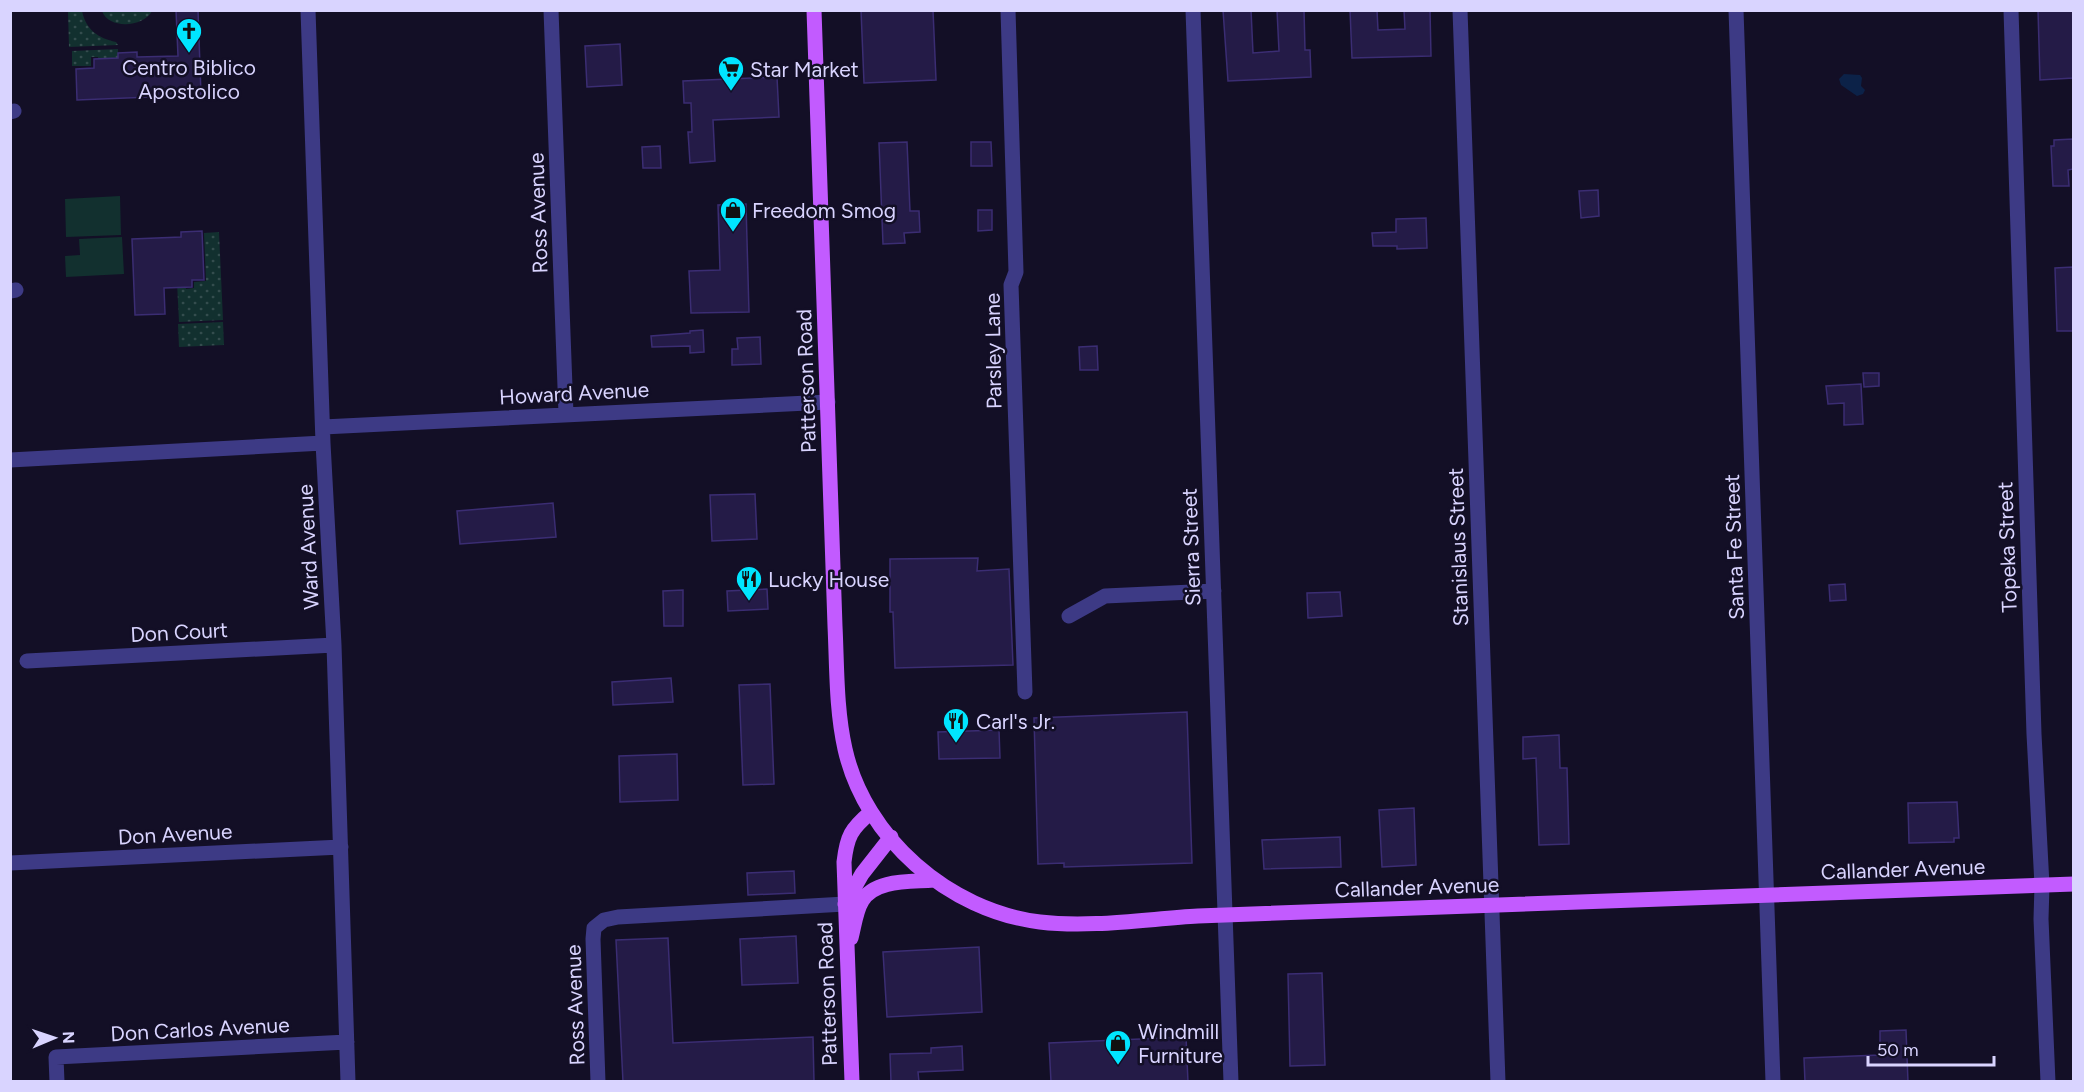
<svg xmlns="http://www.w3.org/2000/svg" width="2084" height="1092" font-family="Figtree,sans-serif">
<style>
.grass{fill:url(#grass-dots)}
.park{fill:#12302f}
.water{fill:#0c2248}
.building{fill:#241b47;stroke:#3b2d73;stroke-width:1.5}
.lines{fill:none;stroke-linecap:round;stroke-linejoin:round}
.minor{stroke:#3d3a85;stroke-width:15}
.major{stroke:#c25bff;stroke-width:15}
.labels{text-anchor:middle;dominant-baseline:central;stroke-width:5;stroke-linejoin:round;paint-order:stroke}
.poi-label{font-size:21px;fill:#d9d4ff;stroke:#130f26;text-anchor:start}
.street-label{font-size:21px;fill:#d9d4ff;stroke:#130f26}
</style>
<defs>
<pattern id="grass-dots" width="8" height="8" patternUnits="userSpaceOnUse" patternTransform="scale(1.5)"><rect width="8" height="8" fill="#12302f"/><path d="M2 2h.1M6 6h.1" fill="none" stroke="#344d4e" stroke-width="1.8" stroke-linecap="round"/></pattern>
</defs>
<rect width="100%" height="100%" fill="#130f26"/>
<path class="grass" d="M68 11H82C86 30 98 38 116 42L118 45 69 47Z
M102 11V10L152 11C144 27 109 30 102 11Z
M118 49V58L98 59V57H91V66H72V51Z
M219 232 223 320 179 322 177 282H185L186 289 194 288V282L206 281 204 233Z
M223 322 224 345 179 347 178 324Z"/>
<path class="park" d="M120 196 121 235 66 237 65 199Z
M122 237 124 274 66 277 65 256 80 255 79 239Z"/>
<path class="water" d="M1844 74 1860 75 1862 78 1861 86 1865 90 1863 94 1857 96 1841 85 1839 79Z"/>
<path class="building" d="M176 10H198L201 95 77 100 76 69 94 68V59L118 58V53L137 52V57L178 56Z
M861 10H933L936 80 864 83Z
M1223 10H1251L1253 53 1279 51 1277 10H1304L1305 50H1310L1311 77 1228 81Z
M1350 10H1377L1378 30 1405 29 1404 10H1430L1431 56 1352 58Z
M2038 10H2073V78L2040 80Z
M620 44 622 85 587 87 585 46Z
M777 77 779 117 713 120 715 161 690 163 688 132H692L691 103H684L683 81Z
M2073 139V169L2068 170 2069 186H2053L2051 146H2054V140Z
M907 142 910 211H919L920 232 904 233 905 243 883 244 879 143Z
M971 142H991L992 166H971Z
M660 146 661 168H643L642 147Z
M1598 190 1599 216 1581 218 1579 191Z
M746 204 749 312 691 313 689 271 720 270 718 205Z
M978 210H992V230L978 231Z
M1426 218 1427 248 1397 249V246H1373L1372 233 1396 232V219Z
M202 231 204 280H192V287L164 288 165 314 135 315 132 239 181 237V232Z
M2073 267V331H2057L2055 268Z
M703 330 704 352 690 353V346L652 347 651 336 690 333V331Z
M760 337 761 364 732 365V349H738L737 338Z
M1097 346 1098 370H1080L1079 347Z
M1863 373H1879V386L1864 387Z
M1861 384 1863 424 1844 425V403L1828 404 1826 386Z
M755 494 757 539 712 541 710 495Z
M553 503 556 537 460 544 457 511Z
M978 558 977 571 1009 569 1013 665 895 668 893 612H890V559Z
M1845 584 1846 600 1830 601 1829 585Z
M767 589 768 609 728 611 727 591Z
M683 590V626H664L663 591Z
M1340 592 1342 616 1308 618 1307 593Z
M671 678 673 702 613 705 612 682Z
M770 684 774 784 743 785 739 685Z
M1187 712 1192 863 1064 867V863L1038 864 1034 718Z
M999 730 1000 758 939 759 938 732Z
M1559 735 1560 768H1567L1569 844 1539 845 1536 758 1523 759V737Z
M677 754 678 800 620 802 619 756Z
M1957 802 1959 838H1954V842L1909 843 1908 803Z
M1414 808 1416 865 1382 867 1379 810Z
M1340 837 1341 867 1264 869 1262 840Z
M794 871 795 893 748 895 747 873Z
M796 936 798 983 742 985 740 939Z
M668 938 673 1043 813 1037 814 1082H623L616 940Z
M979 947 982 1012 887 1017 883 952Z
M1322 973 1325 1065 1290 1066 1288 974Z
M1906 1030 1908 1082H1805L1804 1058 1880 1055V1031Z
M1186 1037 1188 1082H1051L1049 1043Z
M962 1046 963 1070 918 1072 919 1082H891L890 1054 931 1053V1048Z"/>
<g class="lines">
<path class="minor" d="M308 10 323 443 334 645 348 1082
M551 10 566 414
M1008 10 1016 272 1011 285 1025 692
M1193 10 1231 1082
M1460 10 1498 1082
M1736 10 1773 1082
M2011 10 2034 734 2042 885 2041 919 2048 1082
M10 112 14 111
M10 291 16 290
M323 427 828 402
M10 460 323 443
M1069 616 1105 596 1214 591
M27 661 334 645
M10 863 341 847
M57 1082 56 1057 347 1042
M598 1082 593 939 594 928 604 920 618 917 845 904"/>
<path class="major" d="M814 10 835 626C837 667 836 709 845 749 865 838 949 911 1040 922 1090 928 1147 919 1198 916L2074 884
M845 904 862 874 891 837
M851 938C854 927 856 910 862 901 875 879 911 882 933 880
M852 1082 844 862C847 836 851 829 871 812"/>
</g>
<defs>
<g id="church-pin" transform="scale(1.35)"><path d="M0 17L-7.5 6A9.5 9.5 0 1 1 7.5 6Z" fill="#00e5ff" stroke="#130f26"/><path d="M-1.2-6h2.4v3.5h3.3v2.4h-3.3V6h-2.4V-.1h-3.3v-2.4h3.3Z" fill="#111"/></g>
<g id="supermarket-pin" transform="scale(1.35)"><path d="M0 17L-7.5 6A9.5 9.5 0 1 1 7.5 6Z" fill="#00e5ff" stroke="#130f26"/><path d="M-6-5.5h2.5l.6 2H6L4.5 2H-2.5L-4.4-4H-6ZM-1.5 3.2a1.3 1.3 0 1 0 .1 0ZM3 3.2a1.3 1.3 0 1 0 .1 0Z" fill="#111"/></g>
<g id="shop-pin" transform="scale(1.35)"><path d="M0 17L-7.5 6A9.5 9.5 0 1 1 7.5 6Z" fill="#00e5ff" stroke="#130f26"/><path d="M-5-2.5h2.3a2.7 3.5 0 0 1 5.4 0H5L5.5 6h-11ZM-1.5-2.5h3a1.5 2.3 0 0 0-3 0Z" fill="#111"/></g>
<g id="restaurant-pin" transform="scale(1.35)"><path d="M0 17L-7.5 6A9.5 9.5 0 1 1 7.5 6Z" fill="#00e5ff" stroke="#130f26"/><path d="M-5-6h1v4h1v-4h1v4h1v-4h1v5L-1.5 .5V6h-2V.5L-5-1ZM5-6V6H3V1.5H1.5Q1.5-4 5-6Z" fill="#111"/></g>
</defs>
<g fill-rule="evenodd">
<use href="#church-pin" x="189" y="31"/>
<use href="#supermarket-pin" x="731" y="69"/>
<use href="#shop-pin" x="733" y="210"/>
<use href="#restaurant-pin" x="749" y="579"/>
<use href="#restaurant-pin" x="956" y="721"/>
<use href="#shop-pin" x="1118" y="1043"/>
</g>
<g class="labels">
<g class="poi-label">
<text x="189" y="67" text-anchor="middle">Centro Biblico<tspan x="189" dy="24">Apostolico</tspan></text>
<text x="750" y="69">Star Market</text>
<text x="752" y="210">Freedom Smog</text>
<text x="768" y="579">Lucky House</text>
<text x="976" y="721">Carl's Jr.</text>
<text x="1138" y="1031">Windmill<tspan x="1138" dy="24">Furniture</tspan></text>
</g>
<g class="street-label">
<text transform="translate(538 213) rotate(-92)">Ross Avenue</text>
<text transform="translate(993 351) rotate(-91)">Parsley Lane</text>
<text transform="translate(806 381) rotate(-92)">Patterson Road</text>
<text transform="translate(574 393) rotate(-3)">Howard Avenue</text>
<text transform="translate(308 547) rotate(-93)">Ward Avenue</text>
<text transform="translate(1191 547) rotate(-92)">Sierra Street</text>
<text transform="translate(1458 547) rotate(-92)">Stanislaus Street</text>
<text transform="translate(1734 547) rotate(-92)">Santa Fe Street</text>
<text transform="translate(2007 547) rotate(-92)">Topeka Street</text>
<text transform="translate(179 632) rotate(-3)">Don Court</text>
<text transform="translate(175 834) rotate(-3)">Don Avenue</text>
<text transform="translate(1903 869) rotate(-2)">Callander Avenue</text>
<text transform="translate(1417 887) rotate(-2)">Callander Avenue</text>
<text transform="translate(827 994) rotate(-92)">Patterson Road</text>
<text transform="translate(575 1005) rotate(-92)">Ross Avenue</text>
<text transform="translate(200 1029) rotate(-3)">Don Carlos Avenue</text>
</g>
</g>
<rect width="2084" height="1092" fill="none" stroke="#d9d4ff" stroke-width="24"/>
<g transform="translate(54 1038) rotate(88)" stroke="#130f26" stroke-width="4.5" paint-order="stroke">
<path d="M0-4.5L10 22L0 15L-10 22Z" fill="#d9d4ff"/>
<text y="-9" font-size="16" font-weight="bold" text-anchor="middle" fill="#d9d4ff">N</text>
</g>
<path d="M1868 1056v9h126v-9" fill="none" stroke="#d9d4ff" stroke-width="3"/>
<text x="1877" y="1056" font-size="18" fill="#d9d4ff" stroke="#130f26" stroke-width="4.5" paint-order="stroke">50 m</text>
</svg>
